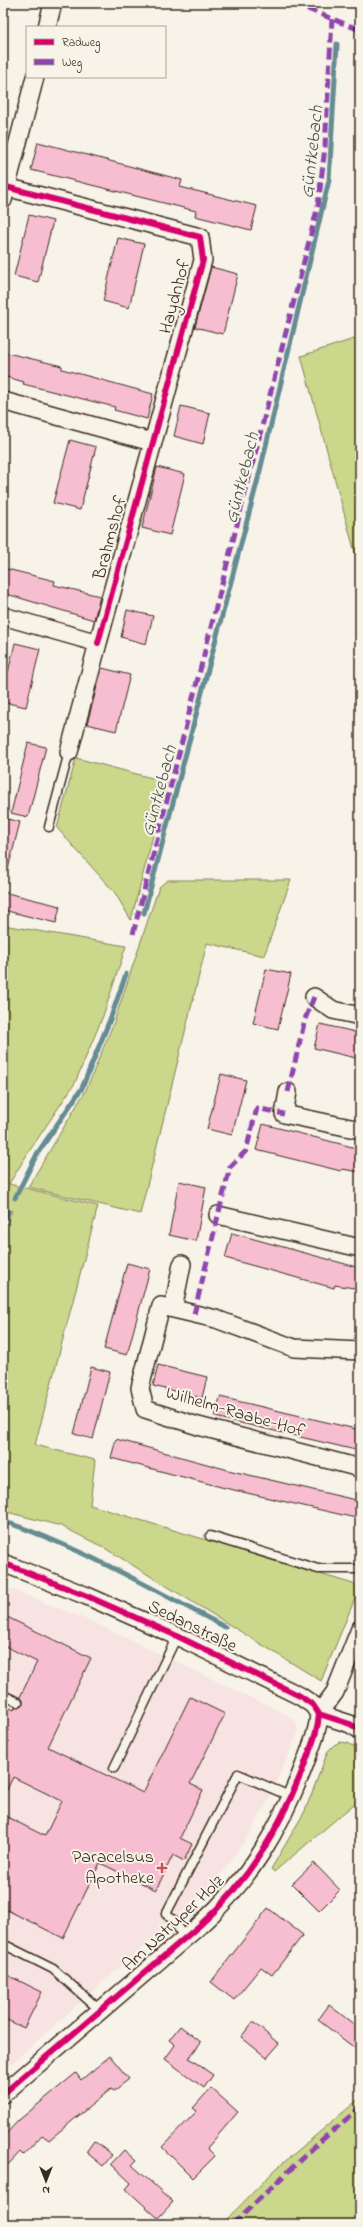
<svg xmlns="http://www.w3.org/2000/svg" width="363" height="2227" font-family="'Indie Flower',sans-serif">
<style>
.built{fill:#f7e3e1}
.green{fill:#cbd78b;stroke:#838054}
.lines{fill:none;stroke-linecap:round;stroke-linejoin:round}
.stream{stroke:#658c92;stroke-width:5}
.building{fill:#f7bed2;stroke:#3b2a1e}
.lane-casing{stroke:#3b2a1e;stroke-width:11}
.street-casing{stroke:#3b2a1e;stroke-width:20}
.lane{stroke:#f7f3e8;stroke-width:8}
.street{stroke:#f7f3e8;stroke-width:17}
.quiet{stroke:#8e44ad;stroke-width:5;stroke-dasharray:10 5;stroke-linecap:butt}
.cycleway-casing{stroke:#f7f3e8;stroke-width:8}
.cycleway{stroke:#d6006c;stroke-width:6}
.poi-dot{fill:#d1495b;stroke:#f7f3e8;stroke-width:1.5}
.labels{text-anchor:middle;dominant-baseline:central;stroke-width:4;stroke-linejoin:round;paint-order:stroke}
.street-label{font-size:18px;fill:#3b2a1e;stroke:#f7f3e8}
.poi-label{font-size:18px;fill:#3b2a1e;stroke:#f7f3e8;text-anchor:end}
.water-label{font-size:19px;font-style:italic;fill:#4c534e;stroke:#f7f3e8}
</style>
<rect width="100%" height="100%" fill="#f7f3e8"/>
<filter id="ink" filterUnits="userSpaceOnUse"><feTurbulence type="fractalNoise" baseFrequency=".025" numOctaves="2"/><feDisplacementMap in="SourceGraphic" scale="8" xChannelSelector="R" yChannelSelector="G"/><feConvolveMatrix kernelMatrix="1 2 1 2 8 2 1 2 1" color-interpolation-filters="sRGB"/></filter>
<g filter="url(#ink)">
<path class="built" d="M3 1586 88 1620 285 1714 297 1723V1735L273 1790 252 1830 224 1870 200 1896 3 2071Z"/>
<path class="green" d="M360 337V571L301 356Z
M76 758 167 782 131 920 115 893 57 828Z
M168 880H291L264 956 207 943 140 1214 28 1187 86 1090 114 1022 159 887Z
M3 925 126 946 103 1016 75 1083 28 1153 9 1184 98 1206 35 1445 95 1460 90 1505 360 1586 321 1681 103 1547 61 1526 3 1511V1230L12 1211 3 1208Z
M340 1742 348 1743 360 1751V1799L274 1872 271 1869 305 1811 328 1751 334 1745Z
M360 2098V2224H222L276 2169Z"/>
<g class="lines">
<path class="stream" d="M144 913 259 475 329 180 337 44
M15 1198 37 1154 82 1088 111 1017 126 974
M3 1222 8 1212
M3 1521C80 1547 152 1589 225 1627"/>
</g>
<path class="building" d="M38 142 182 180 180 187 257 206 251 230 195 216 196 211 31 170Z
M29 215 53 221 38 282 14 276Z
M118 238 144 244 129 308 103 301Z
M211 267 238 274 223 334 195 327Z
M3 352 62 366V369L153 394 147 419 114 410 115 407 23 384 24 382 3 376Z
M181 406 210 413 203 444 174 436Z
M70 440 96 447 80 510 53 503Z
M157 467 185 474 170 535 142 528Z
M3 568 55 581 54 585 100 596 94 620 3 593Z
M127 610 153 616 146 644 121 637Z
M15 643 40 649 26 707 3 702V693Z
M102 668 130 675 116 731 87 724Z
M28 743 46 747 28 817 11 813Z
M3 818 20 822 8 869 3 868Z
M3 892 60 906 56 923 3 910Z
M266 969 291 974 278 1029 253 1023Z
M320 1024 360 1033V1059L314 1048Z
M221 1074 246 1080 232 1135 207 1129Z
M263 1124 360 1149V1172L342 1169 341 1171 256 1150Z
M179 1181 206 1187 196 1241 169 1235Z
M232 1233 360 1268V1289L335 1285 334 1288 225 1258Z
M127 1263 150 1269 127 1355 104 1349Z
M158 1365 207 1377 202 1398 153 1386Z
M91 1367 110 1372 93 1439 74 1434Z
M220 1397 360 1430V1451L215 1417Z
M116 1439 232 1471 360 1501V1519L221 1487 111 1458Z
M3 1615 91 1658 48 1747 143 1793 190 1697 225 1714 190 1784 203 1790 180 1838 192 1844 184 1861 173 1855 156 1890 100 1863 63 1938 3 1908V1815L45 1836 62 1801 13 1777 3 1798V1705L14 1710 15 1707 23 1705V1701L20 1697 37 1662 3 1645Z
M314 1863 340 1890 319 1911 292 1884Z
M268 1908 303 1935 272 1975 261 1967 234 2000 211 1982Z
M3 1973 42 1992 24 2028 3 2018Z
M329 2005 360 2029V2052L318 2020Z
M253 2022 279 2044 267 2058 241 2037Z
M180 2026 201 2042 189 2058 213 2075 204 2088 165 2059 175 2045 169 2040Z
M110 2056 129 2079 114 2091 111 2089 49 2140 42 2135 23 2155 20 2152 3 2170V2137L19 2120 76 2073 81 2080Z
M211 2088 238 2112 207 2148 215 2156 193 2178 162 2147 197 2111 193 2108Z
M94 2141 112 2155 103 2166 86 2152Z
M124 2150 136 2161 132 2165 173 2202 158 2218 126 2189 131 2183 111 2164Z"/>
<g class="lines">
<g class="lane-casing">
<path id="lane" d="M49 827 69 752
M210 1536 318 1569H360
M3 1695 18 1702
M114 1768 177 1636
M184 1938 174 1921 166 1914 238 1774 292 1797
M3 1944 53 1969 101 2011"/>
</g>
<g class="street-casing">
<path id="street" d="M47 27 53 3
M6 187 200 237 203 260 98 643
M3 200 35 77
M3 401 152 442
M3 616 98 643 69 752
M314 997 333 1010 360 1016
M288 1092 284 1114 360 1130
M218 1215 360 1248
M173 1309 182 1264
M360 1351 294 1348 216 1319 161 1306 140 1388 145 1409 198 1426 360 1468
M3 1563 87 1596 177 1636 300 1696 313 1705 319 1714 350 1724 360 1730
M319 1714 335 1692 360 1629
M3 2094 199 1926C250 1880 279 1830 304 1766 310 1749 318 1733 319 1714"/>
</g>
<use href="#lane" class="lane"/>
<use href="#street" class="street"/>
<path class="quiet" d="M293 3 360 30
M133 934 318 206 325 147 332 19
M288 1092 305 1019 314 997
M194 1314 230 1167 246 1151 257 1108 284 1114
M233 2224 317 2144 360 2108"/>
<g class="cycleway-casing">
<path id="cycleway" d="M6 187 200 237 203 260 98 643
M3 1563 87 1596 177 1636 300 1696 313 1705 319 1714 350 1724 360 1730
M3 2094 199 1926C250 1880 279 1830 304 1766 310 1749 318 1733 319 1714"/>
</g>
<use href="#cycleway" class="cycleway"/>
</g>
</g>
<path class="poi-dot" d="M160 1862h4v4h4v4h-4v4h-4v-4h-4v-4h4z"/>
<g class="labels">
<g class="street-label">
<text transform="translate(176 297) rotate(-75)">Haydnhof</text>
<text transform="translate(111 538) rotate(-75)">Brahmshof</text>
<text transform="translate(235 1413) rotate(16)">Wilhelm-Raabe-Hof</text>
<text transform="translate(192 1627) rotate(26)">Sedanstraße</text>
<text transform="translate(174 1924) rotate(-43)">Am Natruper Holz</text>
</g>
<g class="poi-label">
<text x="154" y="1858">Paracelsus<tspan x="154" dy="21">Apotheke</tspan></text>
</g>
<g class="water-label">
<text transform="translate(313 152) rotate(-84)">Güntkebach</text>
<text transform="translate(243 478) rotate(-76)">Güntkebach</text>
<text transform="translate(160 791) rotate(-75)">Güntkebach</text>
</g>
</g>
<rect width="363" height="2227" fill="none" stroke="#f7f3e8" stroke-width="16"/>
<rect x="8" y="8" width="347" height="2211" fill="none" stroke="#3b2a1e" stroke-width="1.5" filter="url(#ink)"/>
<rect x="26" y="26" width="140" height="52" fill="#f7f3e8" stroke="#aca397"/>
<rect x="34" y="39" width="20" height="6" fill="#d6006c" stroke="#aca397"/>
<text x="62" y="46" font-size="12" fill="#3b2a1e">Radweg</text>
<rect x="34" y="59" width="20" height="6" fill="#8e44ad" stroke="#aca397"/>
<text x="62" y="66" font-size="12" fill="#3b2a1e">Weg</text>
<g transform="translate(46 2181) rotate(180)" stroke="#f7f3e8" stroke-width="3" paint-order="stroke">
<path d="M0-3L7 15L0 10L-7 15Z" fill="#3b2a1e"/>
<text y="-6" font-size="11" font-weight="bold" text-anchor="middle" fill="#3b2a1e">N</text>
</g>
</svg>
